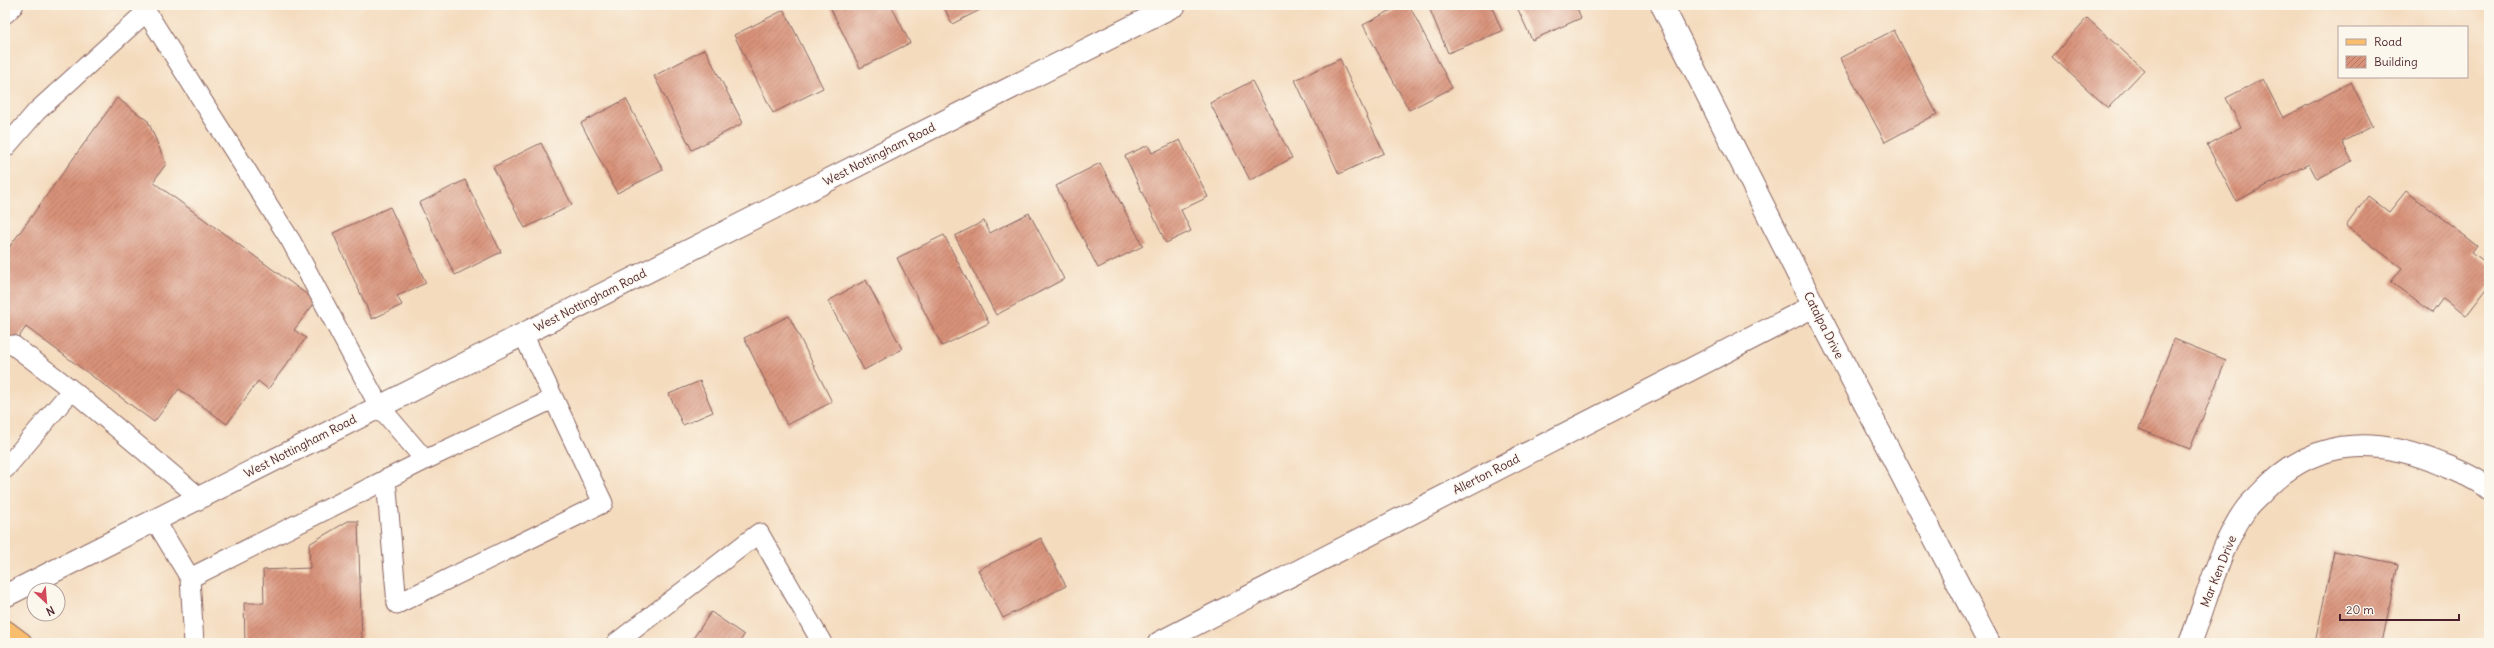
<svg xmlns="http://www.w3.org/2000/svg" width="2494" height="648" font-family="Delius,sans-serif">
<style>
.building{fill:url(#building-hatch)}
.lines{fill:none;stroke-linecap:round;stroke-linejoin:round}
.service-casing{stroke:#86615e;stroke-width:21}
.minor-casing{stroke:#86615e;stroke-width:24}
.tertiary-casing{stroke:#86615e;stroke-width:24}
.primary-casing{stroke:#86615e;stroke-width:24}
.service{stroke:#fff;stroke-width:19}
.minor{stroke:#fff;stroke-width:22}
.tertiary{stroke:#fff;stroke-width:22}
.primary{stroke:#f9be6d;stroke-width:22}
.labels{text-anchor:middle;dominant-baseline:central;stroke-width:3;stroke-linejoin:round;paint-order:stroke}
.street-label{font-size:12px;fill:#4a1f2b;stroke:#fbf7ec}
</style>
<defs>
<pattern id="building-hatch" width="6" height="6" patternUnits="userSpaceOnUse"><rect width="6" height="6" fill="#d89279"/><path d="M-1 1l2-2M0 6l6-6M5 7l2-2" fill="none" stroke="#b17763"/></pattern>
</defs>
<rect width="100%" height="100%" fill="#fbf7ec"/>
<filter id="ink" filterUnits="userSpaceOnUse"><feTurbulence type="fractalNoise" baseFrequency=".025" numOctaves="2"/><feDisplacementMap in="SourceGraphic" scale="8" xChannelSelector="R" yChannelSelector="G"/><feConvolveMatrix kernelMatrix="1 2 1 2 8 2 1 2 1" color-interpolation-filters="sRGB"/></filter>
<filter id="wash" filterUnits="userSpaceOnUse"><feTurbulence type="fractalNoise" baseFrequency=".012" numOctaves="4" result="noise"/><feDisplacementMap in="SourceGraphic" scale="16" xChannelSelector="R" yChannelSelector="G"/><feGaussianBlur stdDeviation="0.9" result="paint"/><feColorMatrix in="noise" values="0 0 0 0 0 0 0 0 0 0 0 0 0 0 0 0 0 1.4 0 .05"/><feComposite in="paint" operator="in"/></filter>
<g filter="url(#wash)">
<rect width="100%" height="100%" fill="#f4dbbe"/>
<g id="blocks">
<path class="building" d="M829 5H891L910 43 860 68Z
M943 5H990L952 24Z
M1401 5H1409L1452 88 1409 110 1363 25Z
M1428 5H1491L1502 31 1448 53Z
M1516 5H1576L1581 18 1532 40Z
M784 10 823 88 773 113 734 35Z
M2087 18 2144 70 2108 108 2052 57Z
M1894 30 1937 114 1885 142 1840 58Z
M705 49 743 123 692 150 654 76Z
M1340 59 1384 153 1339 174 1295 80Z
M2263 79 2283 118 2351 82 2373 126 2342 142 2352 161 2317 179 2309 164 2236 201 2207 145 2241 127 2226 98Z
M1252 81 1292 158 1250 180 1210 103Z
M117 98 148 121 166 164 153 182 316 301 294 330 306 338 268 389 258 381 227 424 179 389 154 422 26 327 5 356V253Z
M626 99 663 170 617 193 581 123Z
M1180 140 1208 197 1181 210 1191 231 1166 243 1125 156 1148 145 1152 153Z
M541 143 572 205 525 228 493 167Z
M1100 163 1143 246 1098 268 1056 186Z
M465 180 501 252 455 275 419 203Z
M2406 191 2477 245 2472 252 2489 265V286L2466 316 2443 298 2432 313 2391 282 2402 268 2346 226 2368 196 2389 212Z
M390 207 426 283 397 296 402 305 372 319 333 233Z
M1029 213 1064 279 996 315 955 236 984 221 990 233Z
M944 235 989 323 942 346 897 258Z
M866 280 902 349 864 370 828 301Z
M789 316 832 402 787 425 744 338Z
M2174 339 2226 360 2190 449 2139 429Z
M700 381 713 412 683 425 669 394Z
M348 521H358L362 643H245L244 603H264L263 570 310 568 309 544Z
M1041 538 1066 586 1003 618 978 570Z
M2334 551 2398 564 2382 643H2315Z
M711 612 744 635 739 643H690Z"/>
</g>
</g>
<g filter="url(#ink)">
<use href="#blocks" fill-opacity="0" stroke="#86615e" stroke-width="1"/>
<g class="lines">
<g class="service-casing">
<path id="service" d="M142 5 291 241 379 406 425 460 190 578
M5 148 37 111 146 12
M13 345 72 390
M425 460 553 399
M5 469 72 390 199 497
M386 479 397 604 603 503 523 334
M155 520 190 578 194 643
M616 643 759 533 822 643"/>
</g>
<g class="minor-casing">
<path id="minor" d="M5 12 12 5
M5 596 1175 5
M1159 643 1814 306
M2190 643C2207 601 2219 546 2246 509 2251 502 2259 496 2265 489 2316 437 2377 437 2441 464 2457 470 2476 478 2489 489"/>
</g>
<g class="tertiary-casing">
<path id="tertiary" d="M1662 5 1814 306 1989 643"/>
</g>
<g class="primary-casing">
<path id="primary" d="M5 631 21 643"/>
</g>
<use href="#service" class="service"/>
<use href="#minor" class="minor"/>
<use href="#tertiary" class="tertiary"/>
<use href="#primary" class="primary"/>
</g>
</g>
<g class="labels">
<g class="street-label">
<text transform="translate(879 154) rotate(-27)">West Nottingham Road</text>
<text transform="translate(590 300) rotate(-27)">West Nottingham Road</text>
<text transform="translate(1824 325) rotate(63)">Catalpa Drive</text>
<text transform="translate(300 446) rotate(-27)">West Nottingham Road</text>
<text transform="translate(1486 474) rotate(-27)">Allerton Road</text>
<text transform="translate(2218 571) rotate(-68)">Mar Ken Drive</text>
</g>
</g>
<rect width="2494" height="648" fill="none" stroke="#fbf7ec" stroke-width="20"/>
<rect x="2338" y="26" width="130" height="52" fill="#fbf7ec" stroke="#b4a19f"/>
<rect x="2346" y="39" width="20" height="6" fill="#f9be6d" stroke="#b4a19f"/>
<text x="2374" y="46" font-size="12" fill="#4a1f2b">Road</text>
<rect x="2346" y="56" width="20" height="12" fill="url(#building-hatch)" stroke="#b4a19f"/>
<text x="2374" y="66" font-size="12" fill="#4a1f2b">Building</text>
<g transform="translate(46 602) rotate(154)"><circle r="19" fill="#fbf7ec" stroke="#b4a19f"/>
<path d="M0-3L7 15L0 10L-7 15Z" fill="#d1495b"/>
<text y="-6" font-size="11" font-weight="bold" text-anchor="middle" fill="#4a1f2b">N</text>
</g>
<path d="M2340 614v6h119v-6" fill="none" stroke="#4a1f2b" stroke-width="2"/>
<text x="2346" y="614" font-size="12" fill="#4a1f2b" stroke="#fbf7ec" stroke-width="3" paint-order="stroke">20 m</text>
</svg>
